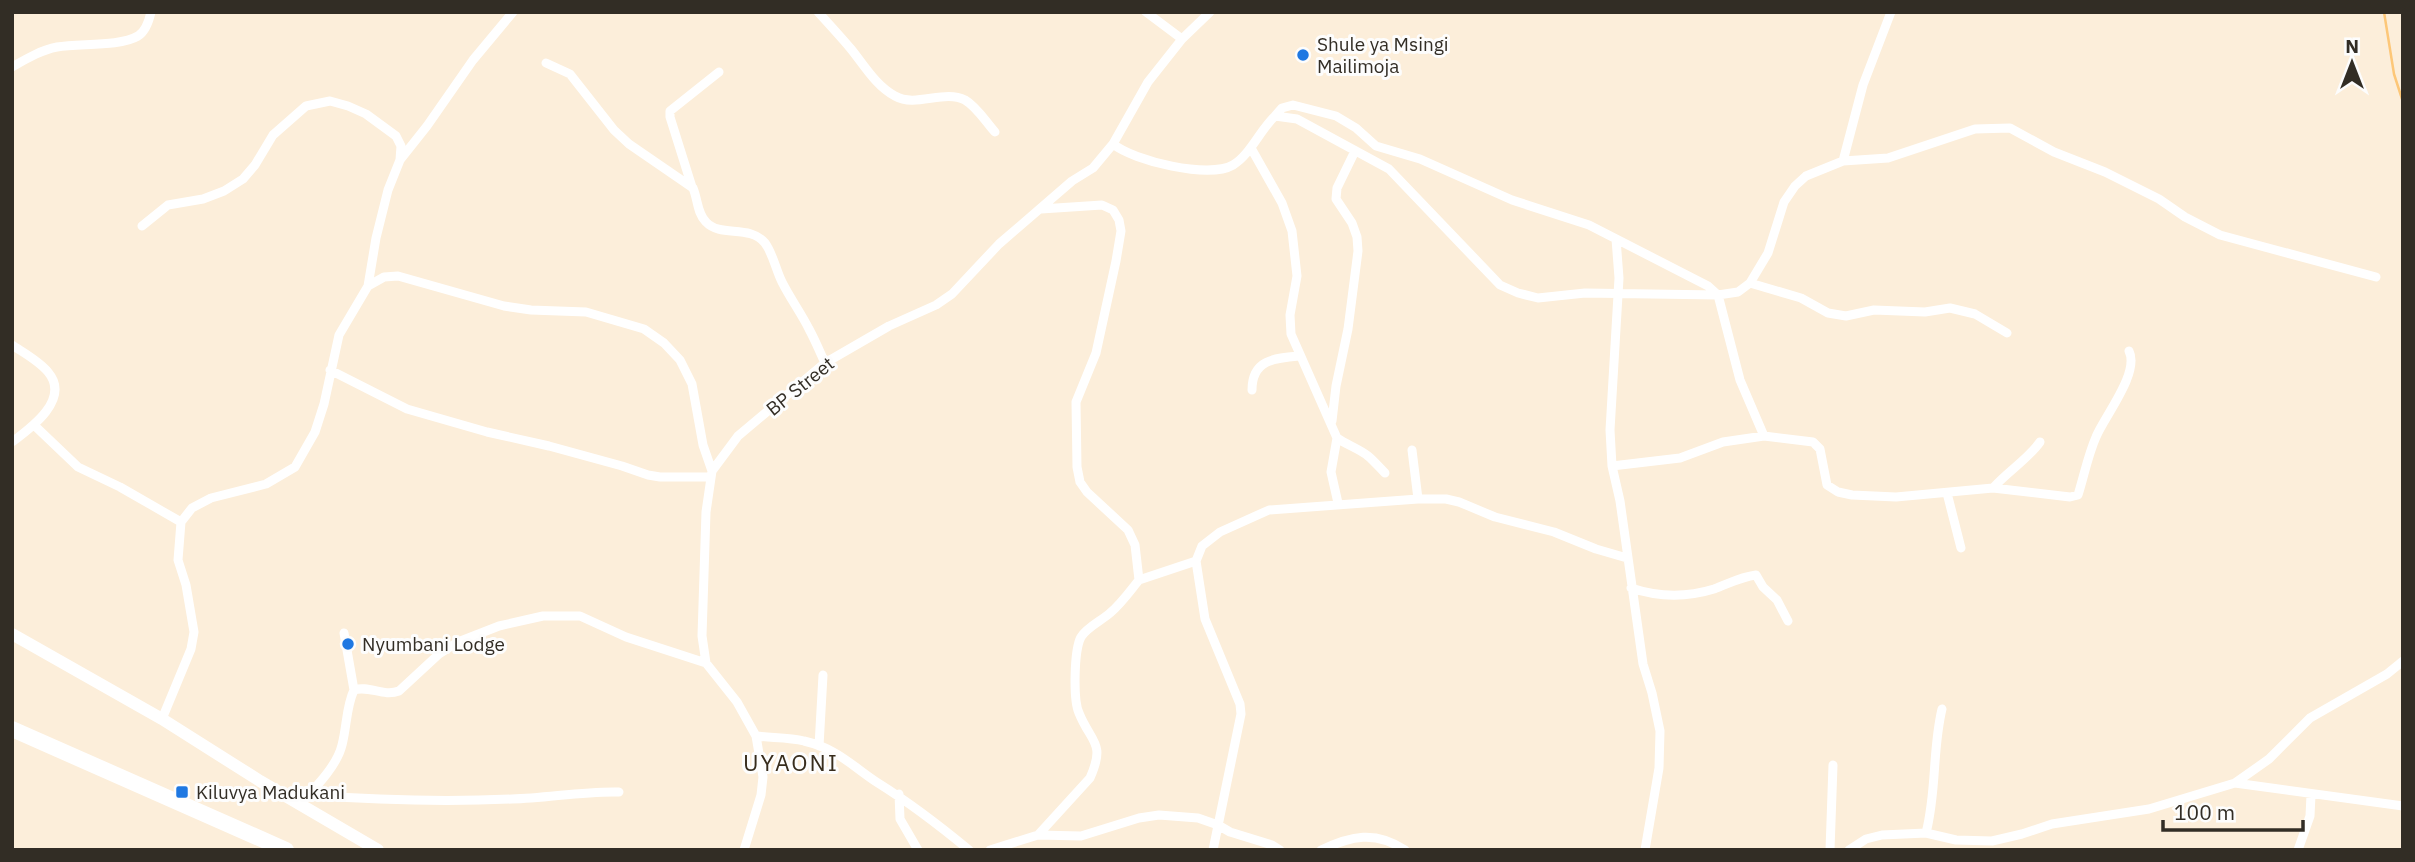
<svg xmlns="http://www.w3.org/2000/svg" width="2415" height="862" font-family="'IBM Plex Sans',sans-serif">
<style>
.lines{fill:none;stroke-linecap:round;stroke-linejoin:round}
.stream{stroke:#fdc778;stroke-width:2.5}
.street{stroke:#fff;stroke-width:9}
.secondary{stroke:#fff;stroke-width:12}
.highway{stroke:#fff;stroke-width:16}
.poi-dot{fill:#1f78e2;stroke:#fdfdfd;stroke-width:2.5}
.labels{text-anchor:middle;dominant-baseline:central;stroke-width:6;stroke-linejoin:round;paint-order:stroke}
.poi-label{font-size:19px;fill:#322d25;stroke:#fdfdfd;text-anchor:start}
.street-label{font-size:19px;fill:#322d25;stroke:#fdfdfd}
.quarter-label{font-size:23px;letter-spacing:2px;fill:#372c1c;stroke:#fdfdfd}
</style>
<rect width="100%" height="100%" fill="#fceeda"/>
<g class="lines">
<path class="stream" d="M2384 12 2394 74 2403 102"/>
<path class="street" d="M818 12C829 24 840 36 851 49 864 65 876 86 895 96 916 108 944 89 965 100 977 107 986 122 995 132
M1146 12 1182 39
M546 63 570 74 614 130 629 144 693 188C698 200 697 213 706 222 721 238 749 224 765 243 773 254 776 270 782 282 790 298 801 313 809 329 815 340 820 352 825 363
M12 67C26 59 41 50 57 47 80 43 119 47 138 36 146 31 149 21 151 12
M1275 116 1282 108 1293 105 1336 116 1356 128 1376 146 1420 159 1512 200 1589 225 1708 286 1718 295 1740 380 1764 436
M1113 144C1134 161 1209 179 1233 165 1250 155 1260 130 1275 116L1297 119 1389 169 1500 285 1518 293 1538 298 1585 293 1718 295 1738 292 1750 283 1768 253 1784 202 1795 186 1806 176 1843 161 1888 158 1975 129 2010 128 2054 152 2105 172 2159 199 2185 217 2220 235 2376 277
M1251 148 1282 203 1292 231 1297 276 1290 315 1291 334 1337 438 1331 472 1338 503
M1843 161 1863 85 1891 12
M692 187 670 117V111L719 72
M142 226 168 205 203 199 224 191 243 179 255 165 273 135 306 106 330 101 348 106 366 114 396 136 401 146 400 160
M1616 239 1619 278 1610 430 1612 466 1620 501 1643 664 1652 693 1660 731 1659 768 1645 850
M1750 283 1801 298 1828 313 1846 316 1874 310 1925 312 1950 308 1975 314 2007 333
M368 286 376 238 388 190 400 160 427 126 473 60 513 12
M12 345C24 353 39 361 48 372 71 399 31 428 12 442
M330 370 407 409 487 432 549 446 622 466 648 475 660 477H710
M1252 390C1252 360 1274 358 1299 356
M1332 421 1336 386 1348 329 1358 251 1357 237 1352 223 1336 199 1337 188 1355 151
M35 426 78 467 120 487 181 522
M1337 438C1347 445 1360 449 1368 456 1374 461 1379 467 1385 473
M1412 450 1418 499
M1612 466 1680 458 1723 442 1764 436 1813 442 1820 449 1827 485 1838 492 1852 495 1896 497 1993 488 2070 497 2078 495C2084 476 2088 455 2096 437 2104 417 2140 373 2129 351
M1993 488C2008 471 2027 460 2040 442
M1947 493 1961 548
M1196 561 1205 619 1240 704 1241 714 1213 850
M1139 580 1196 561 1202 546 1220 532 1269 510 1418 499H1446L1459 502 1495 517 1554 532 1596 549 1627 558
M1631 588C1658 597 1685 598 1714 589 1728 584 1740 577 1756 575L1763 587 1777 600 1788 621
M344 633 354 690
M162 719 191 649 194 632 186 585 178 560 181 522 192 508 211 498 266 484 295 467 315 432 324 404 339 335 368 286 384 277 398 276 504 306 531 310 586 312 644 329 664 343 680 360 692 384 703 445 712 471
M756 736C772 738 789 737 804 741 838 749 852 766 878 783 910 803 940 826 969 850
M819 746 823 675
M2235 783 2403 806
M899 794 900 819 918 850
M309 795C376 800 445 802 512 799 548 798 583 791 619 792
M300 804C315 788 337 766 342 745 347 726 346 707 354 690 369 685 383 697 399 691L439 654 458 642 499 626 543 616H580L626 637 706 663
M1926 833C1937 790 1932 751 1942 709
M1038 835 1090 778C1106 742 1091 743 1079 713 1073 700 1074 650 1081 637 1087 627 1101 621 1110 613 1121 604 1130 591 1139 580L1135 545 1128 530 1087 492 1080 482 1077 467 1076 402 1096 353 1116 261 1121 231 1119 220 1113 210 1102 205 1041 209
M744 850 761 795 763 777 756 736 737 702 706 663 702 636 706 512 712 471 738 436 825 363 889 326 936 305 952 294 999 244 1072 181 1093 168 1113 144 1148 82 1182 39 1210 12
M990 850 1038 835 1081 836 1139 818 1159 815 1198 818 1218 825 1230 832 1272 845 1280 850
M1321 850C1351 836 1375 830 1405 850
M1830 850 1833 765
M1849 850 1866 839 1882 835 1926 833 1956 840 1992 841 2022 834 2052 824 2149 809 2235 783 2269 759 2310 718 2387 674 2403 661
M2298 850 2310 816 2311 795"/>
<path class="secondary" d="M12 634 162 719 260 781 378 850"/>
<path class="highway" d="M12 729 286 850"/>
</g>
<g class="poi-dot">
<circle cx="1303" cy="55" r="7"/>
<circle cx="348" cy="644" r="7"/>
<rect x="175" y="785" width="14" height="14" rx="3.5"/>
</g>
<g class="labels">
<g class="poi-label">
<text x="1317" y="44">Shule ya Msingi<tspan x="1317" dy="22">Mailimoja</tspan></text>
<text x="362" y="644">Nyumbani Lodge</text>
<text x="196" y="792">Kiluvya Madukani</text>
</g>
<g class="street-label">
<text transform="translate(800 386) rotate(-39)">BP Street</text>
</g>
<g class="quarter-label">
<text x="791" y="762">UYAONI</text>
</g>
</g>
<rect width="2415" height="862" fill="none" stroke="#322d25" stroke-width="28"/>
<g transform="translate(2352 63)" stroke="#fdfdfd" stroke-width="5" paint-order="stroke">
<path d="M0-5L12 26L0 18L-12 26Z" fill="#322d25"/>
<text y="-10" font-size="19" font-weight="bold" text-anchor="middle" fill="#322d25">N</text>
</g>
<path d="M2163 820v10h140v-10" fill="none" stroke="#322d25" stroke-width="3.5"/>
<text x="2174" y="820" font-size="21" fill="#322d25" stroke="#fdfdfd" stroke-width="5" paint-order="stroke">100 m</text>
</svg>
